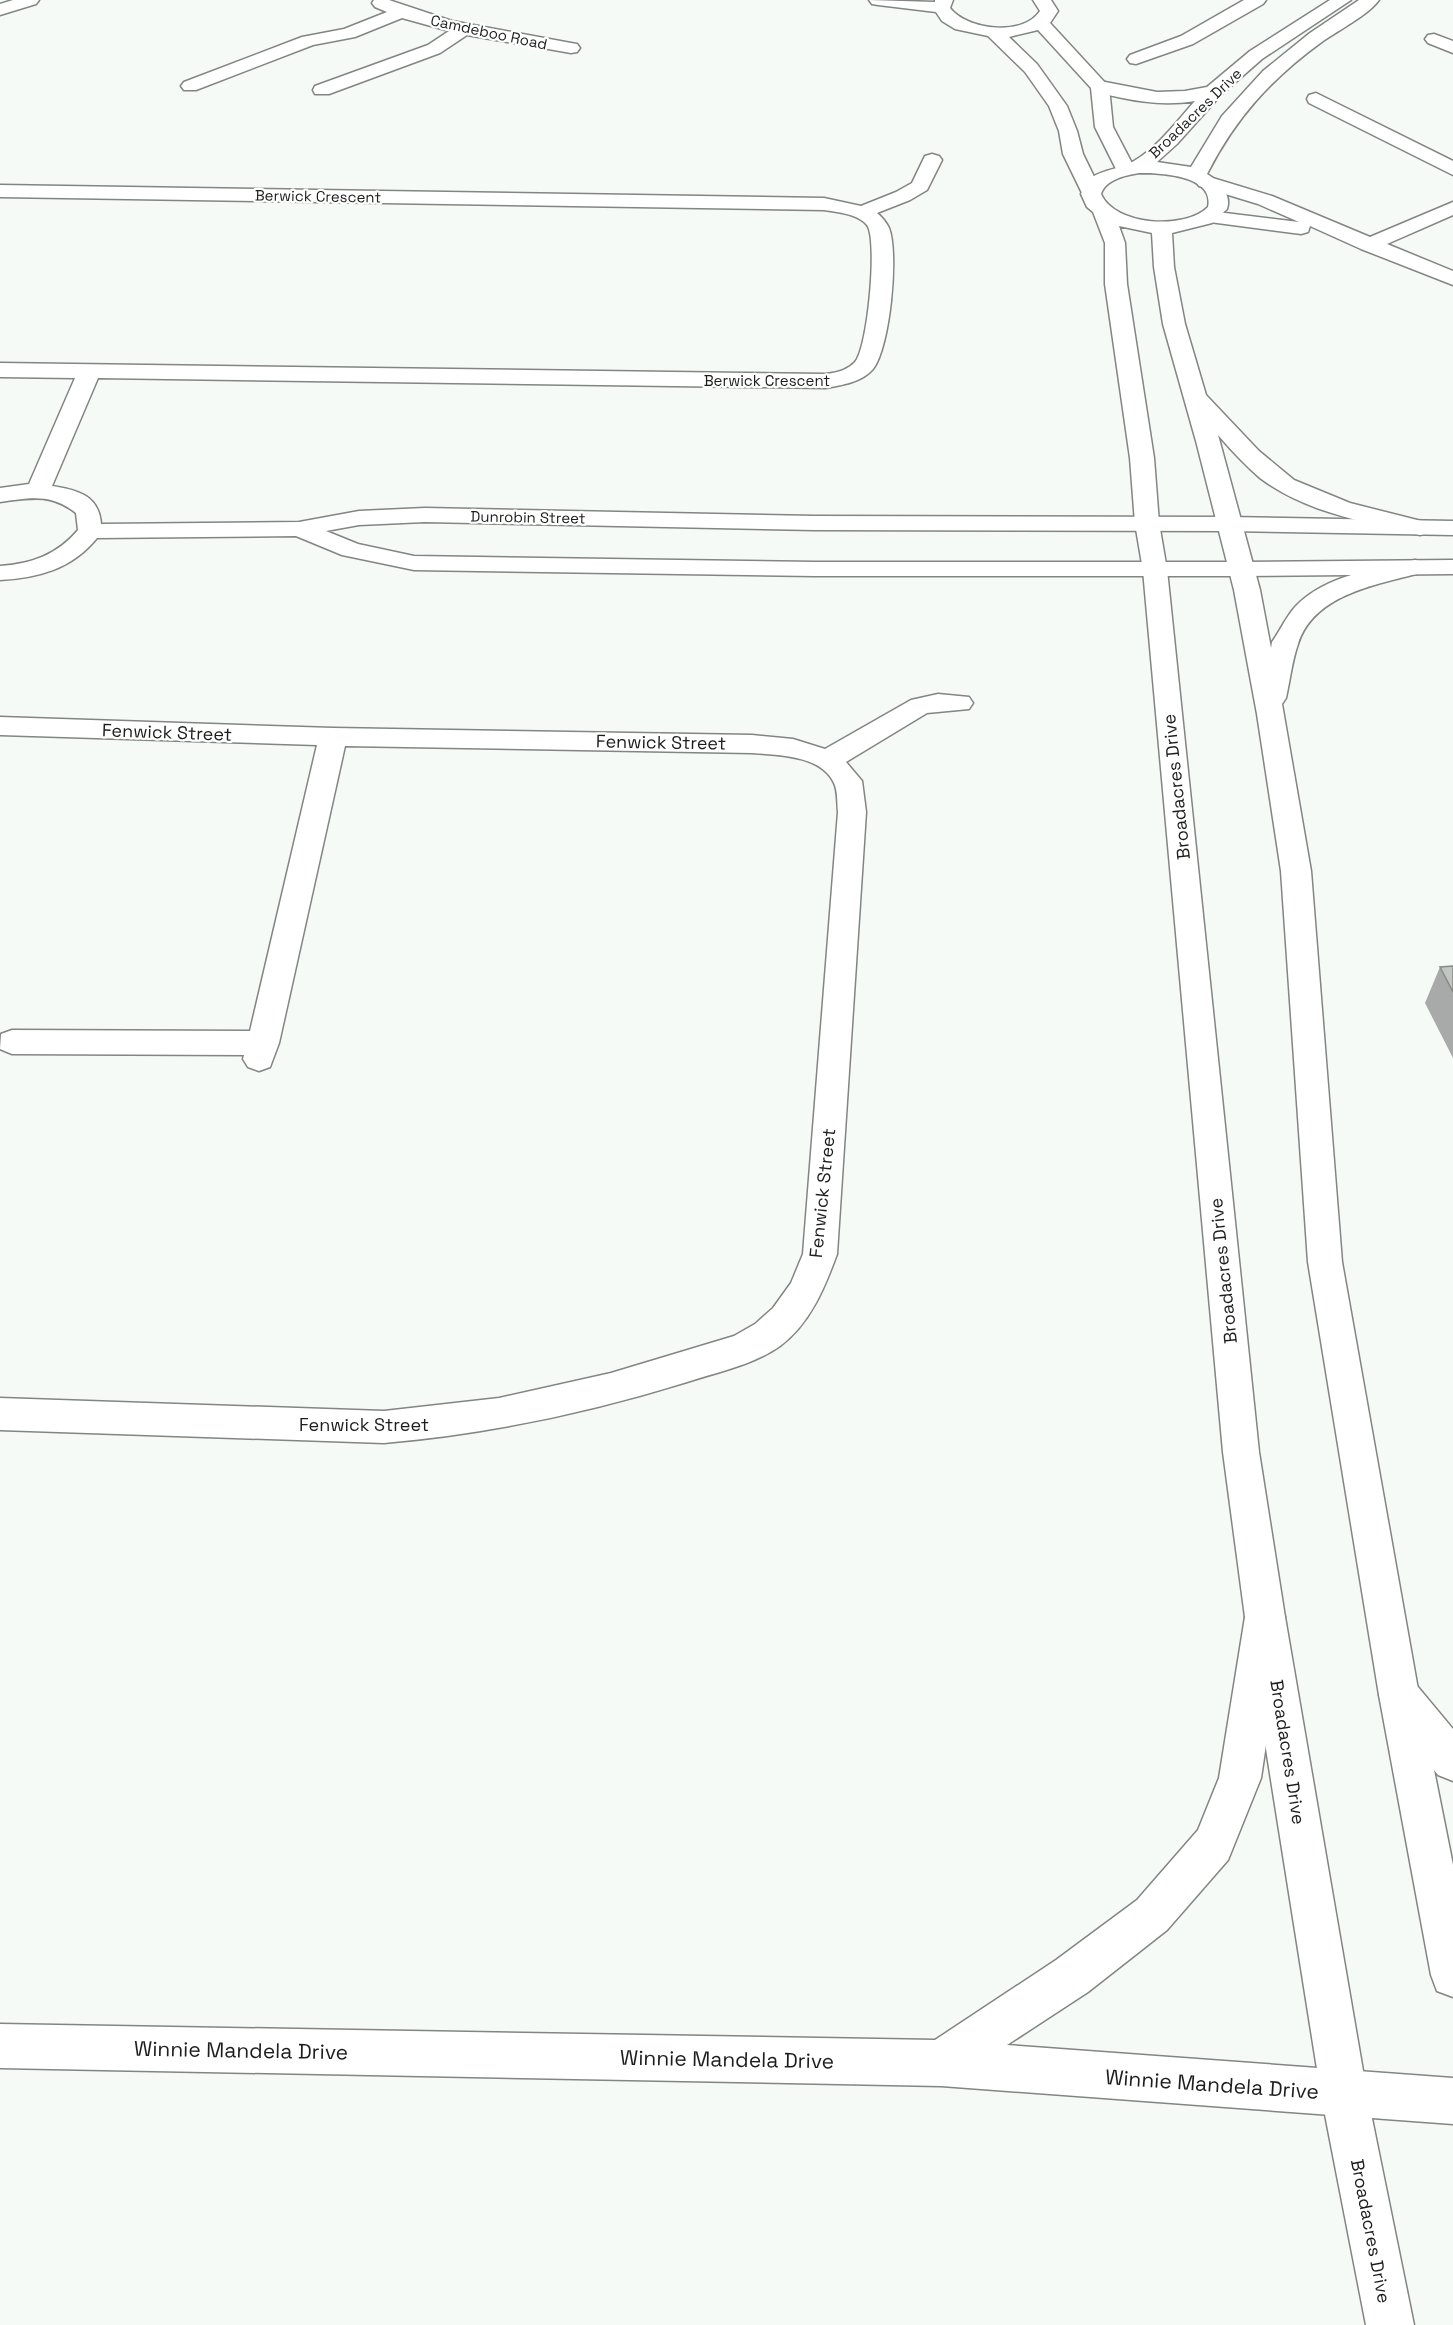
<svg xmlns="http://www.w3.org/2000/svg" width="1453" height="2325" font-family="'Space Grotesk',sans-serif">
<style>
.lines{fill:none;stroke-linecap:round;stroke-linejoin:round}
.service-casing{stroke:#828582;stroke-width:3}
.minor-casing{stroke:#828582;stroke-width:3}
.tertiary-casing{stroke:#828582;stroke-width:3}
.secondary-casing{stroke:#828582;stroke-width:3}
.service{fill:#fff;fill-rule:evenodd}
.minor{fill:#fff;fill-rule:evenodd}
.tertiary{fill:#fff;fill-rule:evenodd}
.secondary{fill:#fff;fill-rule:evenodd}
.wall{fill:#a7aaa8}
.building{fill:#c2c6c3;stroke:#888b88;stroke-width:1.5}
.labels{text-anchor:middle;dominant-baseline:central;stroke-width:4.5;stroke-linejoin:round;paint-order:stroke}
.far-street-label{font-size:15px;fill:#1c1e1c;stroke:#fff}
.street-label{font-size:18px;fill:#1c1e1c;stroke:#fff}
.near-street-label{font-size:21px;fill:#1c1e1c;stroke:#fff}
</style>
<rect width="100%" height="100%" fill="#f6faf6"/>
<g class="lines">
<g class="service-casing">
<path id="service" d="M1228 517 1453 521V535L1228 531 1219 529 1216 524 1219 519Z
M1453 560V574L1240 576 1231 574 1228 569 1231 564 1240 562Z"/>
</g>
<g class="minor-casing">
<path id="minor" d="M13 0H39L36 4 0 15V4Z
M374 0H389L452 21 571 43 577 44 580 48 577 52 571 53 467 35 440 53 329 94H315L313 90 315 86 428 45 449 31 402 18 355 37 313 45 196 90H184L181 86 184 82 302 37 344 29 387 12 375 7 372 3Z
M869 0 935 2V0H953L950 8C967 30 1023 37 1040 11L1033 0H1051L1058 11 1050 23 1109 87 1113 127 1135 169 1132 173H1118L1095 127 1091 88 1038 30 1009 37 1037 64 1067 106 1077 131 1083 154 1101 191 1098 195H1084L1081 191 1063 154 1059 131 1049 106 1025 72 988 36 955 29 942 21 936 12 878 5 872 4Z
M1244 0H1266L1263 4 1193 44 1136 64 1130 63 1127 59 1130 55 1181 36Z
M1434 34 1453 41V53L1428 43 1425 39 1428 35Z
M1316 93 1453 161V175L1309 103 1307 99 1309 95Z
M932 154 939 156 942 160 927 190 910 200 877 213C882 217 886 222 889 228 899 253 890 348 873 369 862 382 842 385 826 388L98 378 52 486C77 490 99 495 101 524L299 522 359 511 425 508 815 516 1228 517 1237 519 1240 524 1237 529 1228 531 815 530 425 522 359 525 326 531 358 544 414 556 815 562H1240L1249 564 1252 569 1249 574 1240 576H815L414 570 342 555 296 536 97 538C72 569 38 578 0 580V566C31 564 57 555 78 530L76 513C50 493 31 498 0 502V488L29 484 75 378 0 377V363L826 374C836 373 848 370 855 362 868 348 878 239 867 225 858 214 838 212 824 210L0 197V185L824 198 861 206 896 192 912 183 925 156Z
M1206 176 1272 196 1370 237 1453 202V215L1387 244 1453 271V285L1361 249 1310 226 1308 232 1301 234 1202 221 1199 217 1202 213 1209 211 1299 222 1258 204 1199 186 1196 182 1199 178Z
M938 694 969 697 973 703 969 709 927 713 846 762 862 781 866 812 837 1254C825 1287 810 1324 780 1346 753 1365 718 1372 687 1382 587 1413 488 1434 384 1443L0 1430V1398L384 1411 499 1398 611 1373 734 1336 755 1324 773 1308 791 1283 803 1254 838 812C837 804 838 791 834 783 821 755 778 755 752 753L345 746 279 1043 270 1067 259 1071 248 1067 243 1059 244 1055 12 1054 0 1049 1 1034 12 1030 250 1031 317 745 0 735V717L333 728 752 735 793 739 825 749 911 700Z"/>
</g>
<g class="tertiary-casing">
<path id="tertiary" d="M1330 0H1351L1262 59 1221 95 1177 144 1157 162 1191 167 1222 116 1263 71 1310 33 1359 0H1379C1368 15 1339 30 1323 41 1272 78 1236 117 1207 174 1219 181 1232 194 1227 209L1212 223 1172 233 1174 267 1185 324 1206 395 1259 451 1294 480 1350 503 1429 523 1432 528 1429 533 1420 535C1366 522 1306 513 1260 478 1245 465 1231 450 1218 435L1260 590 1271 648 1272 642C1280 631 1286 617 1295 607 1325 575 1375 569 1415 560L1424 562 1427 567 1424 572C1380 584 1314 593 1298 644 1292 661 1290 680 1286 698L1282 704 1311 871 1342 1262 1419 1695 1453 1865V1997L1437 1991 1431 1975 1379 1695 1308 1262 1281 871 1257 714 1234 590 1196 441 1163 324 1154 267 1152 233 1119 226 1125 243 1127 284 1154 458 1159 523 1167 570 1259 1452 1285 1617 1367 2094 1414 2325H1366L1321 2094 1245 1617 1223 1452 1143 570 1135 523 1130 458 1105 284V243L1093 212 1087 207 1081 194C1089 167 1115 173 1134 161 1158 147 1177 121 1195 101 1160 107 1127 100 1093 91L1091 87 1093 83 1100 81 1157 92 1185 91 1207 87 1250 51ZM1139 173C1160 173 1215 175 1208 207 1185 230 1115 226 1101 194 1105 180 1126 175 1139 173Z"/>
</g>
<g class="secondary-casing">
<path id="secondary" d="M1265 1599 1279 1604 1285 1617 1261 1778 1228 1860 1167 1930 1088 1992 1007 2045 1453 2078V2124L941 2086 0 2068V2024L935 2040 1056 1960 1137 1900 1198 1830 1219 1778 1245 1617 1251 1604Z
M1399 1676 1413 1681 1453 1729V1781L1438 1775 1385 1709 1379 1695 1385 1681Z"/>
</g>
<use href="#service" class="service"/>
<use href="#minor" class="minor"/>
<use href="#tertiary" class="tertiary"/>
<use href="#secondary" class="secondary"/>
</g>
<path class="wall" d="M1453 966V1058L1425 1003 1440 967Z"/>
<path class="building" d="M1453 966V992L1440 967Z"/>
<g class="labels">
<g class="far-street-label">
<text transform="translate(489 32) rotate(12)">Camdeboo Road</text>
<text transform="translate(1195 113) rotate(-44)">Broadacres Drive</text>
<text transform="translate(318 196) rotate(1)">Berwick Crescent</text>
<text x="767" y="380">Berwick Crescent</text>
<text transform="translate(528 517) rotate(1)">Dunrobin Street</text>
</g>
<g class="street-label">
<text transform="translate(167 732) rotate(2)">Fenwick Street</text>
<text transform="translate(661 742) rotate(1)">Fenwick Street</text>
<text transform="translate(1176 787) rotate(-96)">Broadacres Drive</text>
<text transform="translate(822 1193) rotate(-84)">Fenwick Street</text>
<text transform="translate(1223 1271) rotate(-96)">Broadacres Drive</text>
<text x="364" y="1424">Fenwick Street</text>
<text transform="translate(1288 1752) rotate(81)">Broadacres Drive</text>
<text transform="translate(1371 2231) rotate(79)">Broadacres Drive</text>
</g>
<g class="near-street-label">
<text transform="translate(241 2050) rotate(1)">Winnie Mandela Drive</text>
<text transform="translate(727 2059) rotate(1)">Winnie Mandela Drive</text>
<text transform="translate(1212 2084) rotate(4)">Winnie Mandela Drive</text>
</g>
</g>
</svg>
